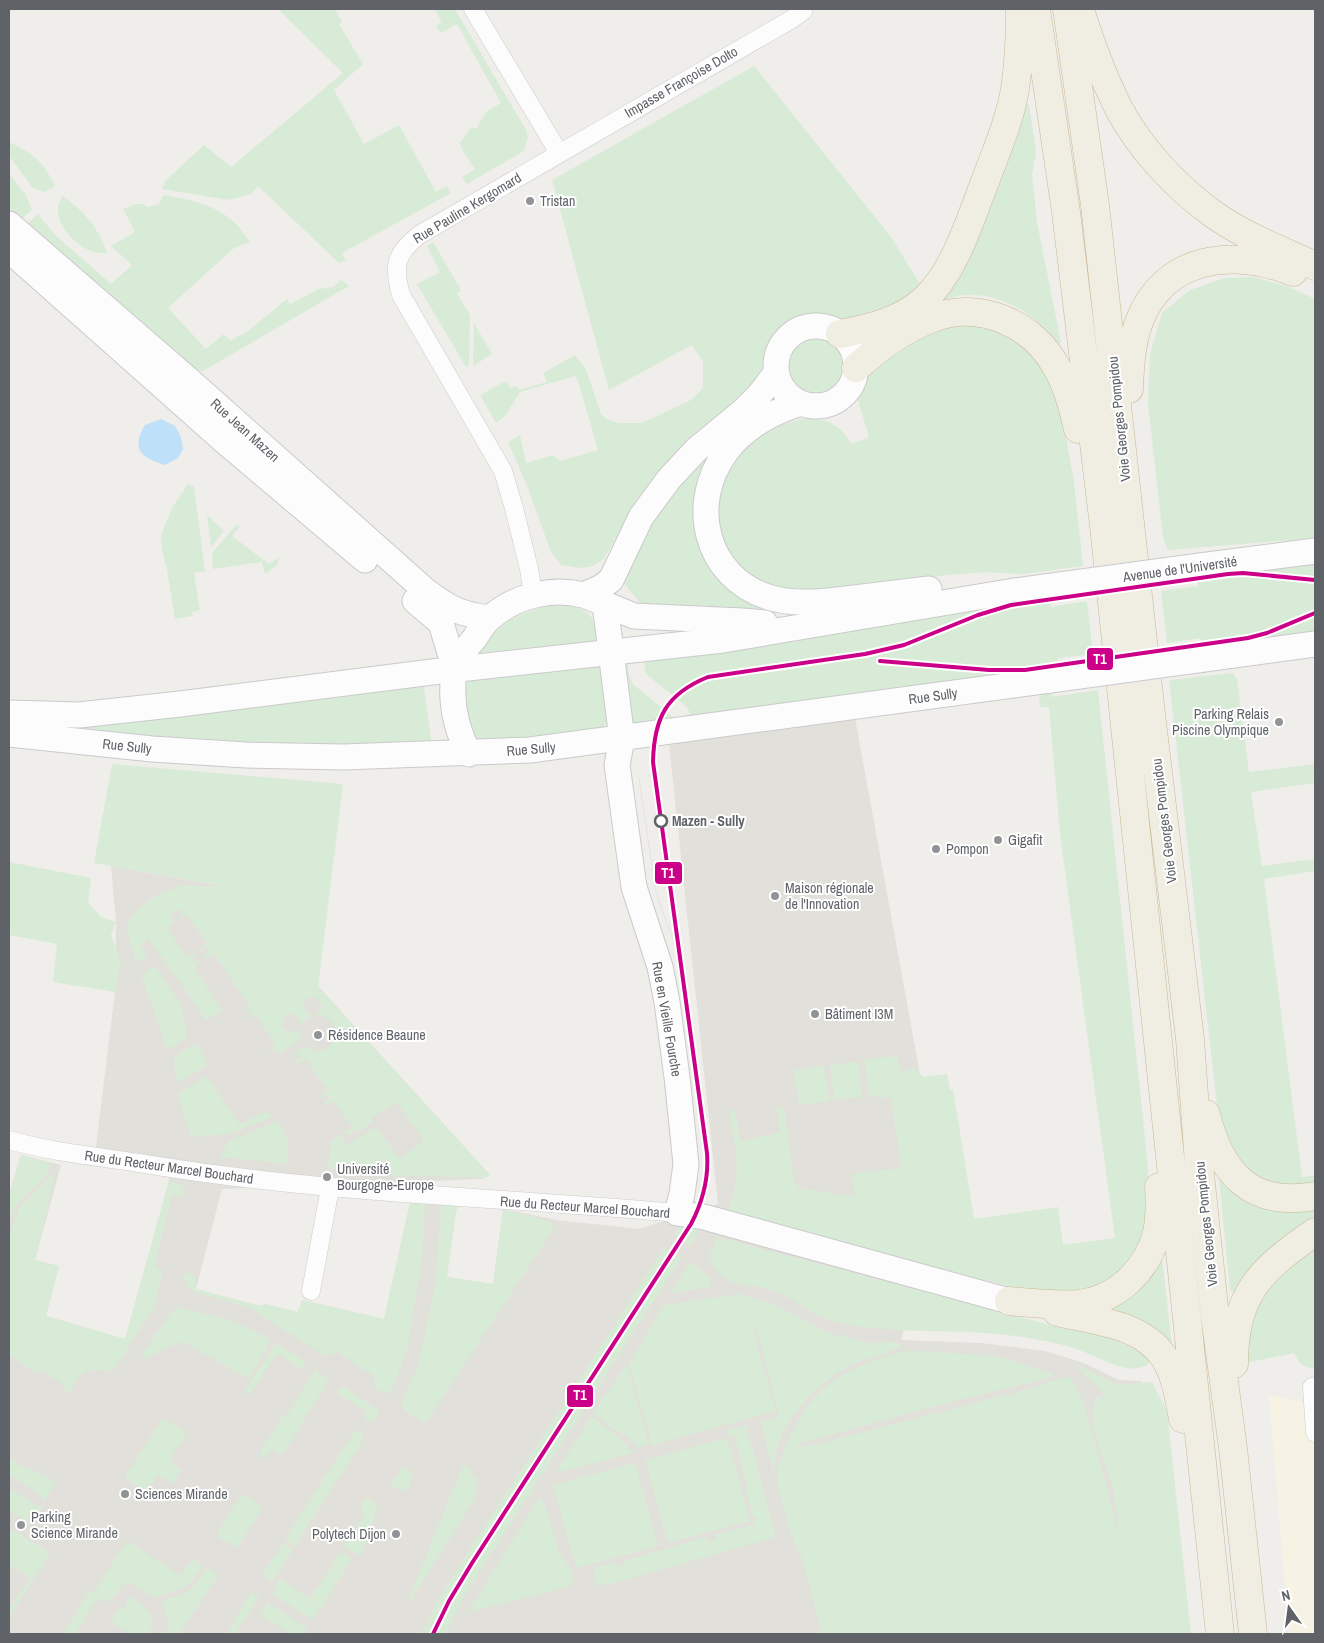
<svg xmlns="http://www.w3.org/2000/svg" width="1324" height="1643" font-family="'Archivo Narrow',sans-serif">
<style>
.commercial{fill:#f7f3e4}
.education{fill:#e2e0da}
.green{fill:#d8ebd6}
.water{fill:#bfe0f9}
.lines{fill:none;stroke-linecap:round;stroke-linejoin:round}
.street-casing{stroke:#cbcccc;stroke-width:19}
.secondary-casing{stroke:#cacacb;stroke-width:27}
.highway-casing{stroke:#c8b996;stroke-width:29}
.street{stroke:#fdfcfc;stroke-width:18}
.secondary{stroke:#fdfcfc;stroke-width:25}
.highway{stroke:#f0ede3;stroke-width:28}
.tram{stroke:#e4e4e4;stroke-width:1}
.secondary-bridge-casing{stroke:#cacacb;stroke-width:27;stroke-linecap:butt}
.secondary-bridge{stroke:#fdfcfc;stroke-width:25}
.tram-1-casing{stroke:#fff;stroke-width:8}
.tram-1{stroke:#c08;stroke-width:4}
.poi-dot{fill:#919496;stroke:#fff;stroke-width:2}
.stop-dot{fill:#fff;stroke:#5f6368;stroke-width:2.5}
.labels{text-anchor:middle;dominant-baseline:central;stroke-width:4;stroke-linejoin:round;paint-order:stroke}
.street-label{font-size:14px;fill:#5f6368;stroke:#fff}
.poi-label{font-size:14px;fill:#5f6368;stroke:#fff;text-anchor:start}
.stop-label{font-size:14px;font-weight:bold;fill:#5f6368;stroke:#fff;text-anchor:start}
.line-badge{stroke:#fff;stroke-width:2}
.badge-label{font-size:14px;text-anchor:middle;font-weight:bold;fill:#fff}
</style>
<rect width="100%" height="100%" fill="#efeeea"/>
<path class="commercial" d="M1269 1395 1315 1405V1634H1289Z"/>
<path class="education" d="M855 718 942 1195 901 1340 982 1343 1045 1351 1084 1363 1119 1380 1141 1381 1166 1416 1189 1634H9V1195L21 1155 61 1165 35 1260 59 1266 46 1316 125 1339 169 1181V1175L94 1162 115 992 116 922 111 866 228 887 490 1175 482 1179 222 1189 196 1289 260 1306 265 1304 298 1312 302 1300 384 1319 410 1203 457 1206 446 1277 493 1284 503 1209 557 1220 639 1229 718 1204 669 744Z"/>
<path class="green" d="M278 9H335L342 22 339 24 363 64 334 90 364 144 399 125 436 192 447 186 451 193 342 253 346 260 339 263 258 186 251 194 229 200 162 189 166 180 204 145 231 167 343 73Z
M434 9H455L526 130 528 137 524 151 467 184 462 177 475 169 463 151 460 143 471 127 476 129 486 112 501 103 457 24 441 33 436 26 442 22Z
M754 66 891 237 922 287 897 306 842 324 819 317 803 316 786 324 771 343 758 381 725 412 701 429 677 452 638 498 604 559 593 566 581 568 561 565 551 552 528 488 508 442 520 435 526 463 553 455 560 461 598 450 579 384 575 376 520 392 505 416 496 423 480 395 506 381 510 388 516 386 519 390 547 382 543 373 575 355 586 369 601 414 607 419 618 423H642L691 400 703 388V362L692 345 609 390 552 180Z
M1024 103 1029 105 1036 152 1032 175 1037 222 1061 342 1059 344C1035 316 1005 293 966 295 959 295 951 298 944 300Z
M9 142C35 155 42 160 55 186L44 192 33 188 9 156Z
M10 175 26 195 32 210 22 218 18 216 9 208Z
M163 195C189 199 215 204 235 223 241 228 245 236 250 242L234 248 168 308 206 349 224 334 230 341 248 331 287 299 290 304 319 289 333 287 341 280 349 286 203 371 193 369 27 224 38 214 55 235 111 284 132 265 111 246 135 232 123 209 136 204H143L148 207 159 204Z
M63 196C84 211 99 228 107 253 82 257 44 219 63 196Z
M433 242 461 290 457 293 470 315 469 366 466 367 417 284 440 272 427 246Z
M1254 277 1289 287 1315 299V538L1168 550 1163 538 1148 404 1150 354 1162 313 1190 290 1225 278Z
M970 322 1001 328 1040 356 1062 414 1074 482 1083 566 1024 574 984 572 948 575 841 589 796 590 775 586 754 577 735 563 726 548 717 526 720 485 733 460 758 433C775 433 773 427 787 423 813 414 838 418 851 444L869 437 858 400 871 363 913 335Z
M474 323 492 354 473 366Z
M789 365a30 30 0 1 1 60 0a30 30 0 1 1-60 0Z
M712 455 700 533 789 611 724 607 706 610V605L679 607 641 604 622 581 660 510 690 474Z
M188 484 194 487 205 571 194 573 200 610 192 612 193 616 175 619 167 570 162 551 161 535 172 508Z
M207 515 224 531 211 547Z
M237 524 240 526 232 536 269 564 279 557 278 564 265 574 262 562 213 569 212 553Z
M1315 557V635L1207 650 1206 643 1201 644 1200 638 1167 643 1161 591 1198 586 1196 574Z
M1049 594 1051 607 1087 601 1093 654 1058 658 1060 670 691 721 689 711 686 706 646 674 643 657Z
M553 605C585 607 592 608 601 641L480 653C501 620 516 614 553 605Z
M604 659 610 719 602 728 592 733 482 743 471 735 467 722 464 677Z
M627 659 629 675 633 684 673 717 675 723 633 729 623 665Z
M1233 673 1237 679 1249 772 1315 764V783L1251 792 1262 866 1315 859V871L1264 879 1302 1177 1315 1175V1184L1300 1187 1262 1182 1237 1162 1218 1114 1169 680Z
M423 681 432 746 329 748 72 733 74 724Z
M1098 690 1148 1167 1149 1198 1143 1241 1122 1272 1104 1284 1077 1293 1031 1291 961 1275 726 1213C731 1202 735 1191 736 1179 739 1157 732 1133 729 1111L735 1110 740 1141 780 1132 777 1108 784 1107 794 1182 799 1188 855 1197 852 1174 901 1168 891 1097 877 1098 876 1095 869 1096 864 1060 896 1056 898 1057 900 1072 913 1069 923 1077 947 1074 950 1090 953 1089 974 1219 1058 1207 1063 1245 1115 1238 1060 834 1049 707H1040L1039 697 1041 695 1052 693V697Z
M112 764 343 784 318 987 490 1175C477 1182 470 1174 455 1177L385 1175 327 1168 332 1140 341 1135 347 1145 376 1127 400 1159 424 1141 397 1102 371 1118 373 1122 357 1132 354 1131 347 1135 345 1132 352 1127 334 1101 326 1105 324 1102 329 1098 328 1095 322 1098 321 1096 328 1091 306 1059 297 1063 296 1061 301 1057 299 1054 294 1057 292 1055 306 1046C335 1066 350 1015 315 1015L321 1008C322 1001 317 996 310 997 300 1002 302 1014 314 1015L306 1019 301 1026C301 1018 296 1014 289 1014 282 1018 281 1024 284 1030L294 1033 300 1028 301 1039 279 1054 276 1049 270 1051 268 1049 275 1044 256 1015 248 1020 247 1018 252 1015 249 1010 243 1013 249 1006 214 953 205 958 204 955 209 951 206 947 200 951 199 949 207 943 186 914 179 919 178 917 182 914V911L180 909 169 916 174 923 167 928 186 957 195 952 196 955 191 959 194 962 198 959 200 961 194 967 222 1011 206 1020 149 939 141 945 147 956 137 963C134 952 126 937 128 926 130 909 163 891 178 887 190 883 210 888 224 886L94 863Z
M9 862 91 878 88 902 101 917 116 922 111 935 121 962 115 992 53 982 57 944 9 935Z
M153 967 156 968 182 1007 187 1037 172 1048 166 1046 141 975Z
M194 1045H198L208 1065 178 1082C171 1056 171 1058 194 1045Z
M858 1061 862 1097 834 1100 830 1065Z
M824 1065 829 1101 799 1105 794 1070Z
M206 1076 239 1124 267 1111 273 1117 228 1134 191 1137 178 1094Z
M278 1121 288 1139V1164L219 1157 229 1141Z
M21 1155 50 1163C48 1183 22 1193 14 1210 11 1215 10 1221 9 1226V1195Z
M56 1171 35 1260 59 1266 46 1316 125 1339 169 1181 183 1186V1197L172 1195 154 1267 163 1270 155 1306 113 1371C105 1370 88 1368 81 1375 77 1379 73 1387 70 1393L62 1388 64 1385 41 1370 38 1374 9 1355V1237L18 1209Z
M1221 1176 1315 1206V1222L1237 1290 1232 1292 1230 1290 1219 1178Z
M410 1203 425 1204 422 1260 407 1351 390 1394 376 1389 374 1376 337 1352 325 1356 250 1308 195 1292 186 1286 184 1279 185 1272 195 1275 196 1289 260 1306 265 1304 298 1312 302 1300 384 1319Z
M441 1205 457 1206 447 1277 493 1284 503 1209 551 1222 554 1228 426 1423 422 1422 404 1410 401 1404 418 1366 436 1280Z
M682 1224 701 1229 690 1246 674 1235 676 1230Z
M717 1237 1058 1327 1109 1337 1148 1356 1149 1364C1143 1367 1135 1370 1127 1368 1109 1365 1092 1354 1074 1348 1061 1344 1047 1341 1033 1339 968 1326 901 1337 836 1322 813 1316 794 1297 771 1290 743 1281 723 1291 709 1256Z
M664 1248 681 1258 465 1595 446 1634H422L438 1599Z
M1315 1248V1369C1305 1368 1298 1363 1294 1353L1245 1363 1246 1342 1259 1298 1287 1269Z
M1162 1257 1172 1347 1096 1309 1145 1281Z
M690 1262 700 1269 711 1280 710 1287 671 1293Z
M739 1294 771 1303 828 1333 869 1343 896 1342 902 1346C887 1354 870 1357 855 1363 820 1378 779 1422 775 1460 774 1465 775 1470 774 1475L761 1422 777 1418 779 1415 757 1329 753 1330 776 1411 652 1445 629 1364 664 1305Z
M180 1308 224 1318 249 1328 271 1340 249 1379 182 1341 144 1360 142 1355 170 1314 174 1309Z
M276 1343 306 1362 301 1369 277 1354 249 1395 244 1392Z
M906 1351H928L999 1357 1051 1373 1052 1377 939 1405 800 1443 797 1447 820 1444 938 1412 940 1413 1003 1395 1006 1396 1059 1379 1070 1377 1083 1401 1098 1454 1113 1512 1115 1523 1113 1532 1118 1522 1113 1488 1095 1435 1093 1416 1096 1396 1107 1401 1103 1393 1080 1370V1366L1118 1385 1152 1382 1167 1411 1191 1634H822L802 1557C794 1548 788 1523 785 1511 782 1501 776 1488 777 1478 777 1466 783 1452 788 1441 811 1386 850 1364 906 1351Z
M627 1364 649 1444 637 1448 627 1436 616 1431 593 1413Z
M315 1370 329 1380 282 1456 272 1449 265 1459 260 1456 262 1453 260 1452 284 1414 287 1415Z
M343 1386 377 1410 378 1414 376 1420 369 1422 364 1417 367 1412 337 1393Z
M591 1417 623 1440 633 1453 559 1472 558 1469Z
M163 1418 187 1433 169 1460 181 1470 172 1484 158 1475 147 1492 124 1477Z
M746 1425 776 1537 607 1585H599L594 1580 593 1572 597 1567 615 1563 617 1567 624 1565V1561L706 1537 708 1542 716 1540 715 1535 754 1525 753 1522 756 1520 755 1517H753L746 1489 747 1486 736 1440 734 1437 729 1436 727 1430Z
M356 1429 363 1434 362 1442 295 1546 285 1539Z
M727 1438 750 1521 668 1543 645 1460Z
M9 1458 28 1470 29 1468 44 1477 45 1476 56 1483 45 1500 43 1499 38 1493 9 1475Z
M635 1463 658 1546 576 1568 553 1485Z
M463 1465 472 1469 470 1473 477 1479 475 1499 411 1600 409 1598Z
M403 1467 413 1473 407 1491 390 1486Z
M9 1488 41 1508 32 1524 9 1511Z
M244 1496 250 1497 263 1508 237 1548 220 1538 217 1533 240 1497Z
M365 1497 378 1505 361 1556 343 1547 365 1514 360 1511Z
M539 1498C549 1507 553 1536 558 1549 561 1559 574 1569 573 1580 573 1584 572 1584 569 1587L468 1612Z
M9 1530 15 1531 50 1553 9 1618V1610L31 1577 12 1566 9 1570Z
M127 1541 181 1576 193 1559 203 1565C190 1588 179 1589 156 1598L126 1581 109 1603 101 1598 95 1602 75 1634 64 1633 90 1590 94 1592Z
M283 1543 293 1550 272 1582 262 1575Z
M340 1552 352 1559 313 1620 272 1594 280 1579 310 1599Z
M207 1568 219 1575 179 1634H165C170 1626 167 1610 160 1602 187 1593 192 1592 207 1568Z
M251 1592 259 1597 235 1634H227Z
M130 1596C144 1607 160 1615 148 1634H130L111 1622 121 1607 124 1608Z
M268 1603 308 1628 303 1634H292L260 1616Z"/>
<path class="water" d="M161 419 175 426 181 437 183 449 178 458 165 465C142 458 130 450 145 425Z"/>
<g class="lines">
<g class="street-casing">
<path id="street" d="M473 9 559 153
M533 594 529 569 514 508 503 471 401 295C393 266 395 254 419 235L792 19 803 11
M9 1140C50 1152 96 1156 139 1163 317 1193 497 1197 677 1213
M311 1291 330 1188
M1315 1388 1312 1387 1315 1433"/>
</g>
<g class="secondary-casing">
<path id="secondary" d="M9 224 191 382 426 591C450 609 460 614 489 618
M9 250 223 440 365 560
M776 366a40 40 0 1 1 80 0a40 40 0 1 1-80 0Z
M801 403C774 411 743 428 726 452 688 503 705 577 768 597 796 606 826 601 854 598 879 595 904 592 929 589
M1200 566 1315 551
M583 595 600 588 611 580 641 517 669 479 696 450 742 412 760 394 776 373
M415 601 441 623 455 670
M605 604 634 616 742 621 765 623
M1204 659 1315 644
M9 713 79 715 180 704 432 672 723 640 1014 591 1045 587
M9 734 152 749 246 755 344 757 530 750 1050 680
M469 754C456 729 450 700 454 672 456 661 467 647 474 639 479 632 484 623 490 618 515 596 551 587 583 595 591 597 598 601 605 604L622 739 617 765 634 887 660 967 667 1002 677 1077 686 1164 682 1194 677 1213 704 1217 1009 1301"/>
</g>
<g class="highway-casing">
<path id="highway" d="M1036 9 1066 212 1104 526 1220 1634
M1067 9 1095 205 1151 714 1190 1039 1199 1165 1215 1316 1233 1448 1253 1634
M1080 10C1091 44 1103 78 1119 109 1141 150 1176 187 1213 214 1244 236 1281 250 1315 266
M840 334C870 328 901 321 924 300 956 270 970 219 986 179 997 149 1010 120 1015 89 1019 62 1020 36 1020 9
M856 368C879 347 903 329 933 318 980 300 1034 324 1057 368 1068 387 1073 408 1078 429
M1129 389C1130 366 1131 344 1139 322 1164 255 1235 248 1293 272
M1206 1114C1220 1173 1251 1208 1315 1196
M1009 1301C1032 1303 1056 1306 1079 1304 1118 1299 1147 1270 1157 1233 1160 1218 1160 1202 1159 1187
M1057 1312C1094 1321 1141 1323 1164 1357 1176 1375 1179 1399 1183 1419
M1234 1364C1234 1294 1260 1270 1315 1232"/>
</g>
<use href="#street" class="street"/>
<use href="#secondary" class="secondary"/>
<use href="#highway" class="highway"/>
<path class="tram" d="M639 778 656 893 681 962"/>
<g class="secondary-bridge-casing">
<path id="secondary-bridge" d="M1045 587 1200 566
M1050 680 1204 659"/>
</g>
<use href="#secondary-bridge" class="secondary-bridge"/>
<g class="tram-1-casing">
<path id="tram-1" d="M880 661 989 670H1025L1248 638 1267 633 1315 613
M433 1634 449 1601 472 1563 691 1224C703 1201 709 1179 707 1153L653 762C654 718 666 694 708 677L865 654 904 645 978 615 1011 605 1228 574 1243 573 1315 580"/>
</g>
<use href="#tram-1" class="tram-1"/>
</g>
<g class="poi-dot">
<circle cx="530" cy="201" r="5"/>
<circle cx="1279" cy="722" r="5"/>
<circle cx="998" cy="840" r="5"/>
<circle cx="936" cy="849" r="5"/>
<circle cx="775" cy="896" r="5"/>
<circle cx="815" cy="1014" r="5"/>
<circle cx="318" cy="1035" r="5"/>
<circle cx="327" cy="1177" r="5"/>
<circle cx="125" cy="1494" r="5"/>
<circle cx="21" cy="1525" r="5"/>
<circle cx="396" cy="1534" r="5"/>
</g>
<circle class="stop-dot" cx="661" cy="821" r="6"/>
<g class="labels">
<g class="street-label">
<text transform="translate(681 82) rotate(-30)">Impasse Françoise Dolto</text>
<text transform="translate(467 208) rotate(-31)">Rue Pauline Kergomard</text>
<text transform="translate(1119 419) rotate(-96)">Voie Georges Pompidou</text>
<text transform="translate(245 430) rotate(42)">Rue Jean Mazen</text>
<text transform="translate(1180 569) rotate(-8)">Avenue de l'Université</text>
<text transform="translate(933 696) rotate(-8)">Rue Sully</text>
<text transform="translate(127 746) rotate(6)">Rue Sully</text>
<text transform="translate(531 749) rotate(-5)">Rue Sully</text>
<text transform="translate(1164 821) rotate(-97)">Voie Georges Pompidou</text>
<text transform="translate(667 1019) rotate(80)">Rue en Vieille Fourche</text>
<text transform="translate(169 1167) rotate(8)">Rue du Recteur Marcel Bouchard</text>
<text transform="translate(585 1207) rotate(4)">Rue du Recteur Marcel Bouchard</text>
<text transform="translate(1206 1224) rotate(-96)">Voie Georges Pompidou</text>
</g>
<g class="poi-label">
<text x="540" y="201">Tristan</text>
<text x="1269" y="714" text-anchor="end">Parking Relais<tspan x="1269" dy="16">Piscine Olympique</tspan></text>
<text x="1008" y="840">Gigafit</text>
<text x="946" y="849">Pompon</text>
<text x="785" y="888">Maison régionale<tspan x="785" dy="16">de l'Innovation</tspan></text>
<text x="825" y="1014">Bâtiment I3M</text>
<text x="328" y="1035">Résidence Beaune</text>
<text x="337" y="1169">Université<tspan x="337" dy="16">Bourgogne-Europe</tspan></text>
<text x="135" y="1494">Sciences Mirande</text>
<text x="31" y="1517">Parking<tspan x="31" dy="16">Science Mirande</tspan></text>
<text x="386" y="1534" text-anchor="end">Polytech Dijon</text>
</g>
<g class="stop-label">
<text x="672" y="821">Mazen - Sully</text>
</g>
</g>
<g class="line-badge">
<rect x="1086" y="647" width="28" height="24" rx="5" fill="#c08"/>
<rect x="654" y="861" width="29" height="24" rx="5" fill="#c08"/>
<rect x="566" y="1384" width="28" height="24" rx="5" fill="#c08"/>
</g>
<g class="badge-label">
<text x="1100" y="664">T1</text>
<text x="668" y="878">T1</text>
<text x="580" y="1400">T1</text>
</g>
<rect width="1324" height="1643" fill="none" stroke="#5f6368" stroke-width="20"/>
<g transform="translate(1289 1608) rotate(346)" stroke="#ffffff" stroke-width="4" paint-order="stroke">
<path d="M0-4L9 19L0 12L-9 19Z" fill="#5f6368"/>
<text y="-8" font-size="14" font-weight="bold" text-anchor="middle" fill="#5f6368">N</text>
</g>
</svg>
